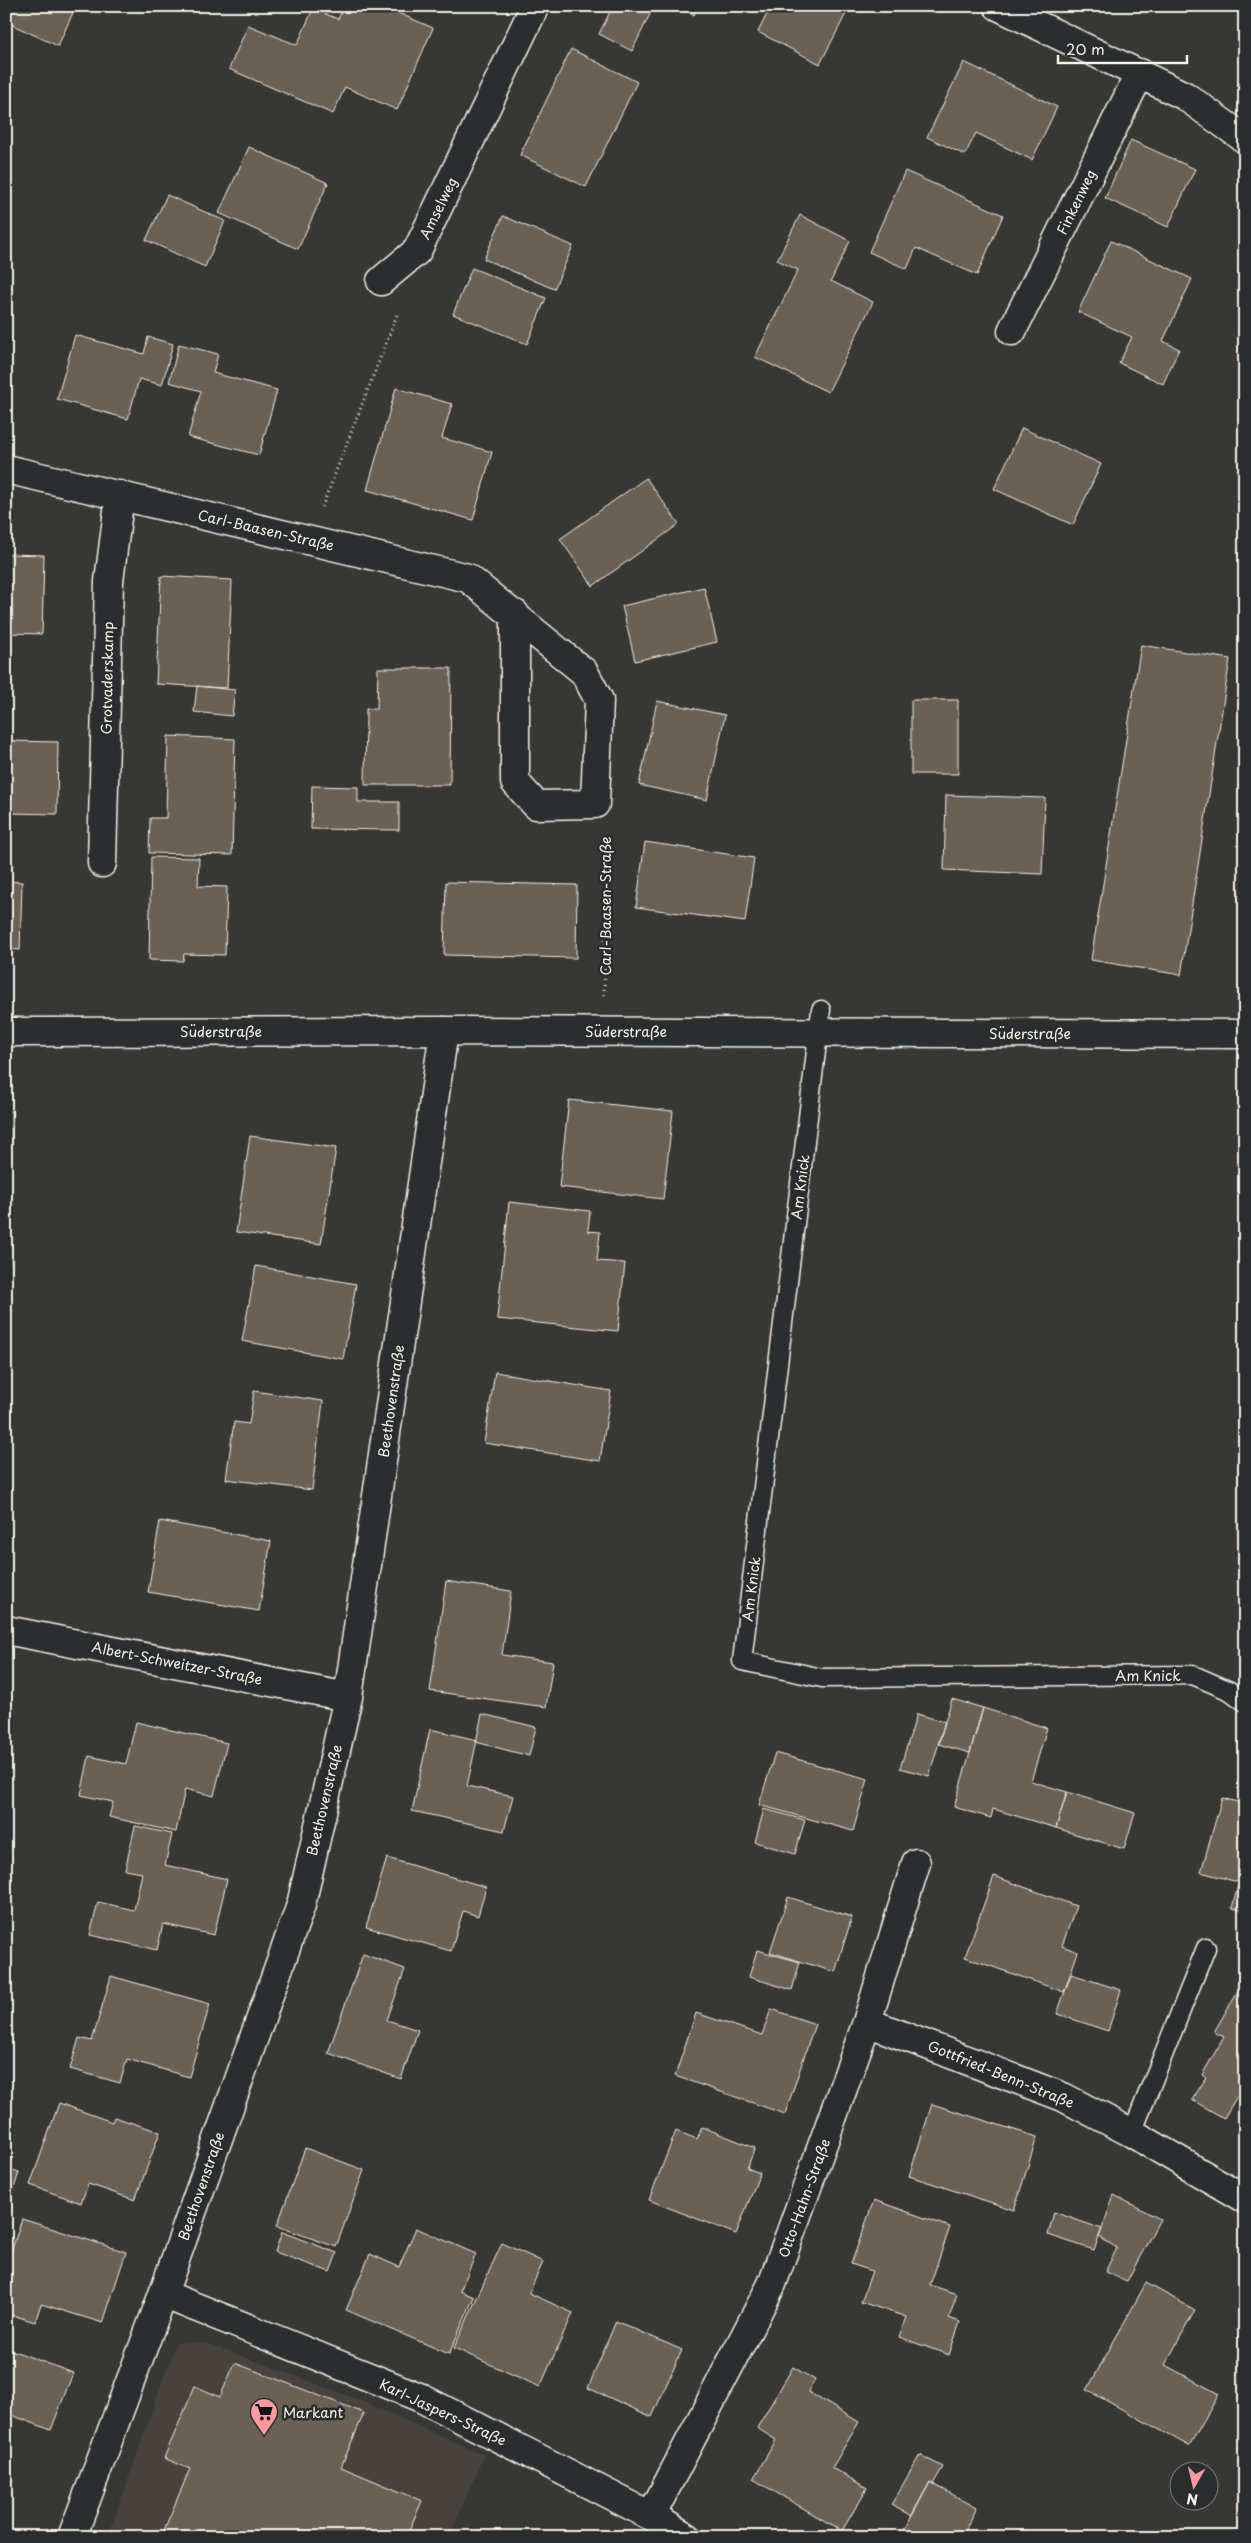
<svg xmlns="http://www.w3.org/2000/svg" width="1251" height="2543" font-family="'Playpen Sans',sans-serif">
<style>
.built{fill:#47433e}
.building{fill:#6b6052;stroke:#f4f1e8}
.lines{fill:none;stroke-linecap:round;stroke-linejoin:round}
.lane-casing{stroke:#f4f1e8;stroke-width:21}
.street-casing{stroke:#f4f1e8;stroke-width:31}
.path{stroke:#f4f1e8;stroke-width:3;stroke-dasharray:1 4;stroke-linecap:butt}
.lane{stroke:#2a2d2e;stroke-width:18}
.street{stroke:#2a2d2e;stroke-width:28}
.labels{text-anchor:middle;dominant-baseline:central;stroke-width:5;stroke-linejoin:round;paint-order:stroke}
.street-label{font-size:14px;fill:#f4f1e8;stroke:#2a2d2e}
.poi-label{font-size:14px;fill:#f4f1e8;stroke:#2a2d2e;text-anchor:start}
</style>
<rect width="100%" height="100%" fill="#373735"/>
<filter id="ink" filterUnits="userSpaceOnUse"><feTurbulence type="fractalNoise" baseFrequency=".02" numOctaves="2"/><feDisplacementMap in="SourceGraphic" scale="10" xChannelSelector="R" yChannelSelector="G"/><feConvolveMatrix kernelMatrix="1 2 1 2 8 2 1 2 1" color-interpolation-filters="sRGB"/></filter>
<g filter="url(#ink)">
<path class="built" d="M176 2342 210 2344 359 2400 484 2455 449 2537H108Z"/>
<path class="building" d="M6 6H76L58 46 6 22Z
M344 6H382L433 28 397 110 345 87 333 114 229 69 248 25 297 45 313 9 338 19Z
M603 6H654L632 51 599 34 611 10Z
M677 6H698L694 15Z
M771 6H850L820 64 758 32Z
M1169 6H1180L1178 11Z
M571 49 637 82 586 187 520 155Z
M964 62 1057 107 1032 160 976 133 965 155 927 137Z
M1131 140 1195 169 1168 227 1105 198Z
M249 147 328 183 298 249 219 213Z
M905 171 1003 215 977 275 916 248 907 269 869 252Z
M167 195 225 221 205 267 146 240Z
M800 215 850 241 831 281 873 302 828 392 755 357 798 270 777 260Z
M503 216 573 246 554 289 484 259Z
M1111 241 1192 279 1163 341 1179 349 1163 384 1119 363 1132 337 1078 312Z
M472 268 546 298 527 344 453 314Z
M75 335 144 354 148 337 173 344 162 385 139 379 128 419 57 399Z
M179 344 218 354 213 373 277 390 259 455 188 437 201 391 169 382Z
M396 388 452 404 442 438 492 452 473 520 367 490Z
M1022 428 1101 464 1073 525 994 489Z
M646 478 679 524 593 586 560 539Z
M6 554 44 555 42 634 6 633Z
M161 576 232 580 227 688 156 684Z
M704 587 717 642 635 661 622 606Z
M1141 645 1230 659 1181 975 1091 960Z
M378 668H451L450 785H365L366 709H377Z
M197 686 235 690 232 716 194 712Z
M911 700H958V774H911Z
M657 701 725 715 707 800 639 785Z
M168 736 235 739 232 855 149 853 150 818H166Z
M6 741 58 742 57 814 6 813Z
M312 786 358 787V802H399V830L311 829Z
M946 795 1045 798 1042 874 944 870Z
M645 842 754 858 745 922 636 907Z
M151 857 199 858 198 886 227 887 225 955 184 954 183 961 149 960Z
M6 881 22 882 20 950 6 949Z
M446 882 577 885 576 958 444 955Z
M569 1100 673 1111 663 1199 559 1187Z
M6 1111H12L8 1180H6Z
M250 1136 336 1148 321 1244 236 1232Z
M509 1202 590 1211 588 1231 600 1232 597 1261 625 1263 618 1331 497 1319Z
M6 1249H11L7 1307H6Z
M256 1266 356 1284 343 1359 242 1341Z
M495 1372 611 1391 600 1461 484 1443Z
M254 1391 323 1401 312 1490 226 1479 234 1422 249 1424Z
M160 1521 271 1541 259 1611 148 1592Z
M446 1581 511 1591 502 1655 553 1662 546 1707 430 1691Z
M952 1699 983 1708 970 1753 938 1744Z
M983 1708 1047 1728 1031 1781 1067 1792 1056 1828 993 1809 991 1818 954 1807Z
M482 1714 536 1727 529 1756 476 1742Z
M917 1714 945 1722 929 1776 900 1768Z
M136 1722 227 1743 214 1796 185 1789 176 1832 109 1817 113 1802 81 1795 89 1756 126 1764Z
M430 1729 477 1740 467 1786 513 1796 504 1831 412 1811Z
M775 1753 868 1779 853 1831 759 1805Z
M1067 1792 1135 1813 1124 1849 1056 1828Z
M1222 1798 1245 1804V1884L1201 1872Z
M764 1809 805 1820 795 1854 755 1842Z
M135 1826 172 1834 165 1865 227 1879 214 1935 163 1924 157 1950 90 1935 98 1902 134 1910 142 1873 125 1870Z
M387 1858 486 1887 478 1916 463 1911 451 1951 366 1927Z
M994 1876 1076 1906 1062 1946 1078 1952 1064 1992 965 1957Z
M1239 1882 1245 1884V1911L1232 1908Z
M788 1897 852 1917 835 1972 770 1952Z
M757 1950 800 1962 792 1990 749 1977Z
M363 1954 405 1969 387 2020 418 2030 401 2079 328 2053Z
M1071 1974 1121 1990 1108 2031 1057 2014Z
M111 1976 210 2004 189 2077 127 2059 120 2083 70 2069 79 2038 92 2041Z
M1239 1989 1245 1992V2094L1240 2091 1224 2118 1192 2100 1206 2078 1202 2075 1224 2037 1214 2032Z
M771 2009 815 2024 785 2114 675 2076 696 2013 762 2035Z
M59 2103 112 2122 114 2117 160 2132 135 2200 88 2184 81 2203 30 2185Z
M932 2104 1037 2137 1014 2210 909 2176Z
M702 2127 755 2148 747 2168 760 2173 736 2234 649 2200 676 2131 697 2139Z
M305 2148 364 2170 336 2247 277 2226Z
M6 2168 19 2172 12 2195 6 2193Z
M1114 2195 1160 2219 1127 2281 1105 2272 1117 2248 1099 2237Z
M874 2200 950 2227 930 2285 957 2294 949 2318 960 2322 949 2355 899 2337 906 2317 861 2302 872 2271 851 2264Z
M1054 2212 1102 2229 1094 2250 1048 2235Z
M22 2219 126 2252 103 2323 41 2304 35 2322 6 2313V2267Z
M416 2228 476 2254 460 2291 474 2297 449 2354 346 2310 370 2254 399 2267Z
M282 2232 337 2253 330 2272 275 2252Z
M502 2243 543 2262 529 2293 573 2313 540 2387 454 2348Z
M1146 2283 1195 2310 1165 2365 1219 2394 1189 2446 1087 2390Z
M616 2321 682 2350 652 2417 588 2388Z
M6 2348 73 2373 51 2430 6 2413Z
M235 2363 364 2413 341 2467 422 2501 406 2537H161L190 2469 164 2458 195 2386 220 2397Z
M793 2367 815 2380 808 2392 859 2422 832 2468 867 2488 842 2531 753 2479 776 2440 757 2428Z
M920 2455 943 2467 933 2484 930 2482 912 2516 891 2505Z
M6 2479 11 2481 6 2495Z
M930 2482 977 2508 961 2537H900Z"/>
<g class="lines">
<g class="lane-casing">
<path id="lane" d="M821 1010 742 1661 822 1678 1193 1675 1230 1691 1245 1702
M1132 2133 1206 1948"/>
</g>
<g class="street-casing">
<path id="street" d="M998 6 1185 96 1245 139
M381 281 417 251 535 6
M1012 331 1140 73
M6 469 468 578 584 672 599 700 595 804 536 805 515 782V614
M102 863 109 581 120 495
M6 1032 444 1031 1245 1034
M6 1630 348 1697
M867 2022 1063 2097 1132 2133 1245 2199
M163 2294 419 2397 651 2516 687 2537
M651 2516 772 2284 867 2022 916 1863
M72 2537 163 2294 301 1905 348 1697 444 1031"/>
</g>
<path class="path" d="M322 507 397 315
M604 995 608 838"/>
<use href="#lane" class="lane"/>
<use href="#street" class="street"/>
</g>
</g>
<defs>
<g id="supermarket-pin" transform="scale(1.4375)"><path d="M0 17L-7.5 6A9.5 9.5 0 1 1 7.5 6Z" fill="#ff9aa2" stroke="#2a2d2e"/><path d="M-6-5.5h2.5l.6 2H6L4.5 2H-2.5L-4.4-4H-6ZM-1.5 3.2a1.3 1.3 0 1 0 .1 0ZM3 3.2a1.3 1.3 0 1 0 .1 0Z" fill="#111"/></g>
</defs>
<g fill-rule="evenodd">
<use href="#supermarket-pin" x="264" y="2412"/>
</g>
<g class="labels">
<g class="street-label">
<text transform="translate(1076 202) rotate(-64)">Finkenweg</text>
<text transform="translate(438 208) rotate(-64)">Amselweg</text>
<text transform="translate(266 530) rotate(13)">Carl-Baasen-Straße</text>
<text transform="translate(107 678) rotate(-89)">Grotvaderskamp</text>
<text transform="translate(605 906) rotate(-90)">Carl-Baasen-Straße</text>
<text x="221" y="1031">Süderstraße</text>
<text x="626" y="1031">Süderstraße</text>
<text x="1030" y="1033">Süderstraße</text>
<text transform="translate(800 1187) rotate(-83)">Am Knick</text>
<text transform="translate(391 1401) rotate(-82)">Beethovenstraße</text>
<text transform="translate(751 1589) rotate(-83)">Am Knick</text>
<text transform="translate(177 1663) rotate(11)">Albert-Schweitzer-Straße</text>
<text x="1148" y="1675">Am Knick</text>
<text transform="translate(324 1800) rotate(-77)">Beethovenstraße</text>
<text transform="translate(1001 2074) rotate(22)">Gottfried-Benn-Straße</text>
<text transform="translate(201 2186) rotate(-71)">Beethovenstraße</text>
<text transform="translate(804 2198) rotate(-70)">Otto-Hahn-Straße</text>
<text transform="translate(443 2412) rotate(25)">Karl-Jaspers-Straße</text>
</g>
<g class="poi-label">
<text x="283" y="2412">Markant</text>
</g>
</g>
<rect width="1251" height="2543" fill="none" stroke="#2a2d2e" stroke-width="25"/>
<rect x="12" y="12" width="1226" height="2518" fill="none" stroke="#f4f1e8" stroke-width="2" filter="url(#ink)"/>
<g transform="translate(1194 2486) rotate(188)"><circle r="24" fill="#2a2d2e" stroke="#7b7b78"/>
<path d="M0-4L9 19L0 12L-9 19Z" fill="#ff9aa2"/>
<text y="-8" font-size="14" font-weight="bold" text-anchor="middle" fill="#f4f1e8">N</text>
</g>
<path d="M1058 55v8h129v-8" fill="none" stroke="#f4f1e8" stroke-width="2.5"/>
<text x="1066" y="55" font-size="15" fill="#f4f1e8" stroke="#2a2d2e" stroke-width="4" paint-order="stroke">20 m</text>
</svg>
